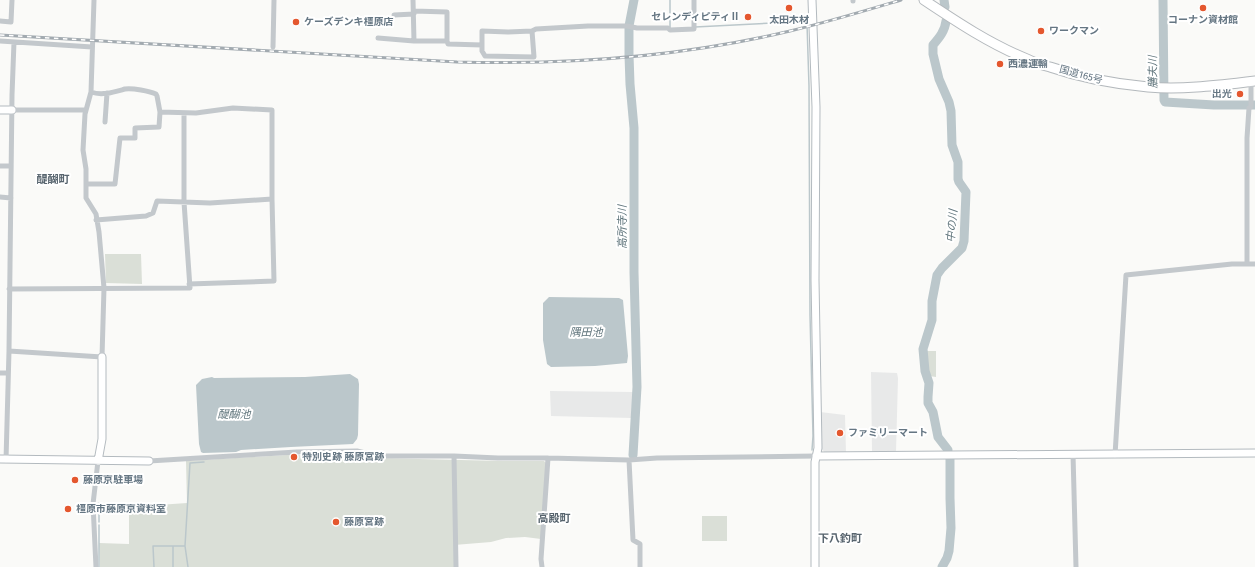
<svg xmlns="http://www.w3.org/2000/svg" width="1255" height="567" font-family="'Fira Sans','Noto Sans JP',sans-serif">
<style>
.built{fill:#e8e9e9}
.green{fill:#dadfd7}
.water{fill:#bbc7cb}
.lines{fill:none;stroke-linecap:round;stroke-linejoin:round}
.stream{stroke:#bbc7cb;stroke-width:1.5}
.river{stroke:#bbc7cb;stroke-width:9}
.secondary-casing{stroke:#b3babf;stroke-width:9}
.highway-casing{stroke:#b4b9bd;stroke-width:11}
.street{stroke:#c3c8cc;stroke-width:5}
.secondary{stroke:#fff;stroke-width:7}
.highway{stroke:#fff;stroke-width:9}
.rail-casing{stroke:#a2aab0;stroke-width:3}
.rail{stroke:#fff;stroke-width:1.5;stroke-dasharray:4.5;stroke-linecap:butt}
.poi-dot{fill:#e4572e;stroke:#fff;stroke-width:1.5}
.labels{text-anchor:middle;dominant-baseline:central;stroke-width:4;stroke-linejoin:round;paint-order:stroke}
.poi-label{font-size:10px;font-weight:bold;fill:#657683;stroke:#fff;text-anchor:start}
.street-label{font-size:10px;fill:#657683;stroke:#fff}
.water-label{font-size:11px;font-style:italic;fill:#60757c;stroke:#fff}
.neighbourhood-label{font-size:11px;font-weight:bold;fill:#57646e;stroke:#fff}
</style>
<rect width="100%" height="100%" fill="#fafaf8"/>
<path class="built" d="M871 372 897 373 898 378 896 452H872Z
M550 391 633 392 631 418 551 416Z
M820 412 845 415 846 453H825L821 448Z"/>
<path class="green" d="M105 254H141L142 284 106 283Z
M926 351H936V377L929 376 927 371Z
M287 455H358L376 458 503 461H544L546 463 541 539 525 537 506 538 491 542 454 545V567H100L99 543 129 544V507L187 503 186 461Z
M702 516H727V541H702Z"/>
<path class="water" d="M549 297 619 298 623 300 628 356 627 363 595 366 551 367 547 364 543 340V303Z
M350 374 358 379 359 384 358 435 357 439 353 444 291 447 241 450 236 452 203 453 201 452 199 444 196 385 202 379 212 377 214 378 305 377Z"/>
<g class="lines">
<path class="stream" d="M670 0V27
M695 27 773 23 807 24 809 86 810 315 813 436 812 450
M99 522V503
M173 546V567
M185 546 188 567
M99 567V525
M154 567 153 546H185L190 463 204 462"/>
<path class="river" d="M944 0 945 7
M1163 0 1164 100 1165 102 1214 105H1255
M946 21C945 31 939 38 933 45V54L939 79 949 102 951 111 952 145 958 162V179L959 182 966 192 964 241 962 248 942 268 937 275 932 301V320L923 349 925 371 929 383 928 397V403L933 412 938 437 948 450
M633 455 637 387 634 272V128L630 84 629 55V26L634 0
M942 567 947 558 949 551 951 528 950 498V458"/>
<g class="secondary-casing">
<path id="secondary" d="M812 0 816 107 815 280 818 448 815 462V567
M0 110H12
M816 456 1255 453
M0 459 149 461
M98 461 102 439V357"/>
</g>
<g class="highway-casing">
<path id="highway" d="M924 0C957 22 990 44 1027 59 1034 63 1042 65 1050 67 1082 78 1115 84 1148 87 1184 90 1220 85 1255 81"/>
</g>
<path class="street" d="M413 0 414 41
M853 0V1
M414 11 447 12V41
M394 15 414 14
M0 21 11 22 12 0
M378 38 414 41H447L448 44 482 45V31L508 32 532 31 536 29 588 26H627L637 28H668L670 30 694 29V0
M0 41 92 47
M482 45V51L485 56 534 57 532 31
M273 47 274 0
M91 92C102 96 114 92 125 89 133 88 149 91 156 94L157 96 160 112 196 113 233 108 272 110V199L274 281 189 284
M12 110H86
M105 122 107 93
M0 166H11
M86 184H115L120 138H135V128L159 127 160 112
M0 197 11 198
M96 220 146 216 153 213 157 201 210 203 272 199
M1247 264V138L1249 108 1251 107V82
M9 289 190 288 184 202V113
M9 351 102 357 104 288 99 232 96 214 86 198V169L83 150 85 114 91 92 94 0
M0 373H8
M1073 454 1076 567
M1115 455 1126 275 1232 264H1255
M454 456 456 567
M6 460 9 351 12 95 14 42
M629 460 633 540 640 544V567
M149 461 297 452 357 451 378 456H454L498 458H548L629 460 657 458 816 456
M96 567 93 504 98 461
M542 567 541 559 548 458"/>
<use href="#secondary" class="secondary"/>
<use href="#highway" class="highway"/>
<g class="rail-casing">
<path id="rail" d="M0 35 457 62C570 65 681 57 790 31 828 22 864 11 901 0"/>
</g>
<use href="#rail" class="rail"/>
</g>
<g class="poi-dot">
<circle cx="789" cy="8" r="4"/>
<circle cx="1203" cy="8" r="4"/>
<circle cx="748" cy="17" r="4"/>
<circle cx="296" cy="22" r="4"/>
<circle cx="1041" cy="31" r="4"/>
<circle cx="1000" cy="64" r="4"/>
<circle cx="1240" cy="94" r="4"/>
<circle cx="840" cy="433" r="4"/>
<circle cx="294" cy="457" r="4"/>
<circle cx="75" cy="480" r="4"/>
<circle cx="68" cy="509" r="4"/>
<circle cx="336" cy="522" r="4"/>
</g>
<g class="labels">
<g class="poi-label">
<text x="740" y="17" text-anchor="end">セレンディピティⅡ</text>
<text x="789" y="20" text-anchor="middle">太田木材</text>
<text x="1203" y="20" text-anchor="middle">コーナン資材館</text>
<text x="304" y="22">ケーズデンキ橿原店</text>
<text x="1049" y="31">ワークマン</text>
<text x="1008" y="64">西濃運輸</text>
<text x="1232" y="94" text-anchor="end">出光</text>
<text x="848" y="433">ファミリーマート</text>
<text x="302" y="457">特別史跡 藤原宮跡</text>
<text x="83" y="480">藤原京駐車場</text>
<text x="76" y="509">橿原市藤原京資料室</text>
<text x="344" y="522">藤原宮跡</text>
</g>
<g class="street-label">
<text transform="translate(1081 75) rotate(15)">国道165号</text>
</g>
<g class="water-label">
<text transform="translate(1153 72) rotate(-91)">膳夫川</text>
<text transform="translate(952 226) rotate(-85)">中の川</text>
<text transform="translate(622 227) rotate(-90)">高所寺川</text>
<text x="586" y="332">隅田池</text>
<text x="234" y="414">醍醐池</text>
</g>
<g class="neighbourhood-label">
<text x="53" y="179">醍醐町</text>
<text x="554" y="518">高殿町</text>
<text x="840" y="538">下八釣町</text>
</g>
</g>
</svg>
